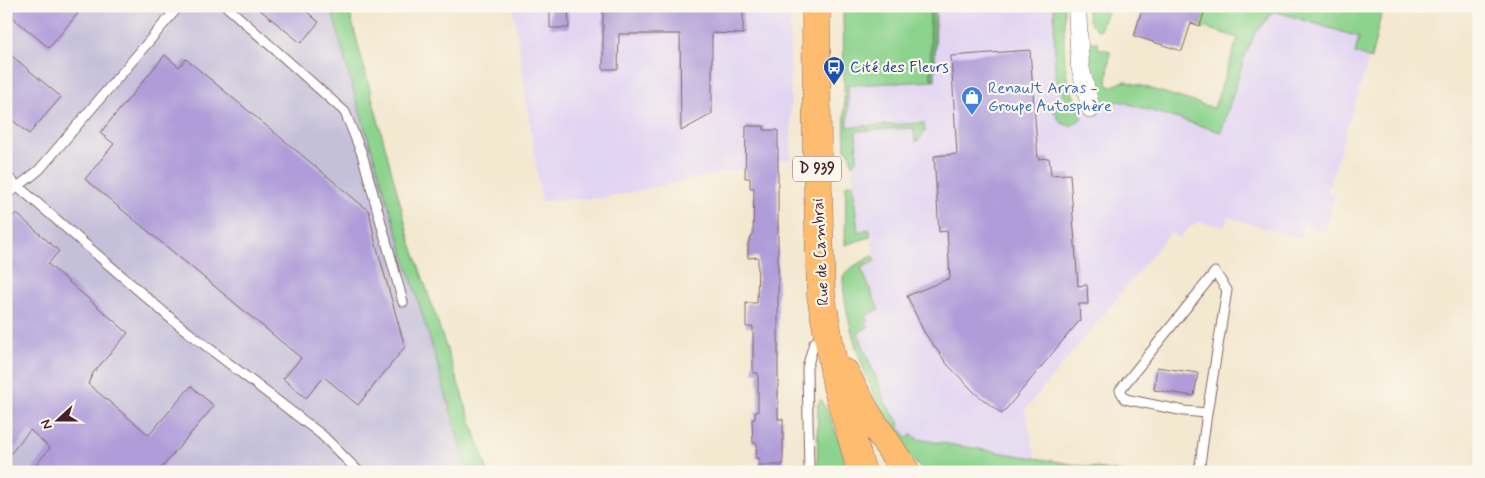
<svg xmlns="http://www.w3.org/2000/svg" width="1485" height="478" font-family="Mynerve,sans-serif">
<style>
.built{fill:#e2d4f3}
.industrial{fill:#c5c0da}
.green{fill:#8cd38d;stroke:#6b795c}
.forest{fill:#71b578;stroke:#5e6a52}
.building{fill:#af9cd9}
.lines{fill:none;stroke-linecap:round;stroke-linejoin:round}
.lane-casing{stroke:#856565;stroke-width:11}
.street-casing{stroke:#856565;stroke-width:19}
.primary-casing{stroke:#856565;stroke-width:29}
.lane{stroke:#fff;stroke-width:9}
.street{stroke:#fff;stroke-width:18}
.primary{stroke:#fdbc70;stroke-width:28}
.labels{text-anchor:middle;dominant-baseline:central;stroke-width:4.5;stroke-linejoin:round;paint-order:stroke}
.shield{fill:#fbf7ec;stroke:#7f6065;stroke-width:1}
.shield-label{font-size:15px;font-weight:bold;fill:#4a1f2b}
.transit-label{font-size:16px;fill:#164399;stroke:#fbf7ec;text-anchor:start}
.shop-label{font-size:16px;fill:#366cbe;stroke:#fbf7ec;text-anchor:start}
.street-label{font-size:16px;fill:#4a1f2b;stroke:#fbf7ec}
</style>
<rect width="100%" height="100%" fill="#fbf7ec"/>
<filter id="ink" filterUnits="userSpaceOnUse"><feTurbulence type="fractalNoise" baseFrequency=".02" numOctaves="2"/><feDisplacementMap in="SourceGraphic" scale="10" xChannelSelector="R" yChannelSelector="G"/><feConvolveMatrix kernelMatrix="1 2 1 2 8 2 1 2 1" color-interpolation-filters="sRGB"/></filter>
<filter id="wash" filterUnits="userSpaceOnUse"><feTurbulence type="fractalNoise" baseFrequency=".0096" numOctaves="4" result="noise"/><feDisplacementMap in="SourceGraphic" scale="20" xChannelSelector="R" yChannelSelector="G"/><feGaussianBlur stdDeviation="1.12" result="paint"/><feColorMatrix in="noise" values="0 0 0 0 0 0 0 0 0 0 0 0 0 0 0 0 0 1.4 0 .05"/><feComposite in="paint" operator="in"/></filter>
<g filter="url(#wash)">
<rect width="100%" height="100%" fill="#f3e8d0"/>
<path class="built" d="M513 6H790L791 158 604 198 541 201Z
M936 6H1054L1055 78 1067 103 1052 108 1082 118V113L1119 101 1221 132 1244 59 1255 33 1274 11 1359 37 1355 53 1369 58 1327 192 1335 195 1325 231 1304 226 1301 239 1228 217 1225 227 1199 222 1187 229 1179 239 1171 232 1025 410 1036 459 917 439 912 434 908 438 897 427 900 423 886 404 857 332 866 315 879 310 861 268 875 261 870 229 859 232 852 165 857 159 856 131 915 128V141L919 140 925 131 924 123 848 127V85L935 81Z"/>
<path class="industrial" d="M6 6H331L351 82 436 359 468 472H6Z"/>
<path class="green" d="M331 6H347L350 14 409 237 488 472H468L436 359 351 82Z
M843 6H930L931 78 935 79V81L848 85V127L924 123 925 131 919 140 915 141 914 128 856 131 857 159 852 165 849 151 845 150Z
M1054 6H1064C1065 29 1063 55 1067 78 1069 90 1082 110 1082 118L1071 126 1061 123 1052 108 1066 103 1055 78Z
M1086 6H1109L1100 30 1096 29 1090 23Z
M1206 6H1383L1371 59 1355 53 1359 37 1274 11 1255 33 1244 59 1221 132 1119 101 1097 107 1085 46 1094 42H1098V48L1110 51 1107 83 1110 87 1125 81 1214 108 1238 38 1200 26Z
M853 183 858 232 870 229V237L845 245 846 185Z
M873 256 875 261 861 268 879 310 866 315 868 327 858 333 886 404 900 424 898 427 908 438 912 434 917 439 1121 472H924C917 464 906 456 900 446 874 405 843 325 843 276L854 266Z
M821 399C833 421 843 446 846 472H817L818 404Z"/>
<path class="forest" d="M930 6H936L935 79H931Z"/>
<g id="blocks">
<path class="building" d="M6 6H84L49 48 6 12Z
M255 6H300L319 22 301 43Z
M568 6 569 28H550V7Z
M603 6H743V34L712 33V114L681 131 680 34H619L618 69H603Z
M1143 6H1206L1200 26 1191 23 1182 51 1134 36Z
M1030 50 1038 159 1049 158 1051 175 1070 174 1078 286 1087 285 1088 304H1079L1080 320 1002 414 975 393 947 364 924 332 907 296 950 278 947 231 939 232 934 156 957 154 951 56Z
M6 51 61 97 29 134 6 115Z
M165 55 179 67 186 59 369 211 375 241 405 347 358 405 324 377 306 398 283 379 301 358 85 179 114 144 100 133Z
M746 126H764V130H778V419H783V465H759V458H756L757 443H753L752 419H755V412H758V373H753V327H746V303H757L758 257 748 258V243L753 234 754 188H750V178H745Z
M16 213 59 251 48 264 128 333 93 373 88 384 149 435 191 386 214 406 158 472H30L50 448 30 430 6 459V223Z
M1157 367 1198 373 1194 396 1154 390Z"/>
</g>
</g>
<g filter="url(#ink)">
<use href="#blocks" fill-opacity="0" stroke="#856565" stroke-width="1"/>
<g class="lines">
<g class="lane-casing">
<path id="lane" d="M226 6 345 112 362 154 403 302
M6 176 175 322 322 435 359 472
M6 196 39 170 179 6
M1215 272 1227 290 1207 413 1184 411 1125 399 1120 390Z
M809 472 807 368 814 343 824 335
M1199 472 1207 413"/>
</g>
<g class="street-casing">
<path id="street" d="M1077 6 1080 66 1091 109"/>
</g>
<g class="primary-casing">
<path id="primary" d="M816 6 817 157 821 295 837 387 862 472
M845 373 866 412 906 472"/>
</g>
<use href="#lane" class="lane"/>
<use href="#street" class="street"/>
<use href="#primary" class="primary"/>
</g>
</g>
<defs>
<g id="bus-pin" transform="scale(1.125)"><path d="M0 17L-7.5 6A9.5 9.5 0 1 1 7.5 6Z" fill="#1a4fb4" stroke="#fbf7ec"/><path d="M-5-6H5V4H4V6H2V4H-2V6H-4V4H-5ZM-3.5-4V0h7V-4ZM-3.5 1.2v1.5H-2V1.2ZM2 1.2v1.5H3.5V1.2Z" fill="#fff"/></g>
<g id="shop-pin" transform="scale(1.125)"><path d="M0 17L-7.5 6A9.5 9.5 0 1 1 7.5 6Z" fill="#3f7fe0" stroke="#fbf7ec"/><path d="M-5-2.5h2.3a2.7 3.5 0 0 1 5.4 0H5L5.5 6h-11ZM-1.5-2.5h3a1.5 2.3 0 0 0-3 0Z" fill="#fff"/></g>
</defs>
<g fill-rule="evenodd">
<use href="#bus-pin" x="834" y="67"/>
<use href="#shop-pin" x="972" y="97"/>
</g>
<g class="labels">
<rect class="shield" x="793" y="156.5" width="48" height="25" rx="4"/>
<g class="shield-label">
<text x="817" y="169">D 939</text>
</g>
<g class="transit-label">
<text x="850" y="67">Cité des Fleurs</text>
</g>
<g class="shop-label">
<text x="988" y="88">Renault Arras -<tspan x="988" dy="18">Groupe Autosphère</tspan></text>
</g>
<g class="street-label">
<text transform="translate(821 252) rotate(-93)">Rue de Cambrai</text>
</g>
</g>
<rect width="1485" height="478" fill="none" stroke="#fbf7ec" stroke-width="25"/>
<g transform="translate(58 420) rotate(249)" stroke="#fbf7ec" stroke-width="4" paint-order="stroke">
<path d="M0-4L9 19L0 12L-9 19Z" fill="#4a1f2b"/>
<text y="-8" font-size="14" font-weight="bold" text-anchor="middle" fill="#4a1f2b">N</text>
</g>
</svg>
